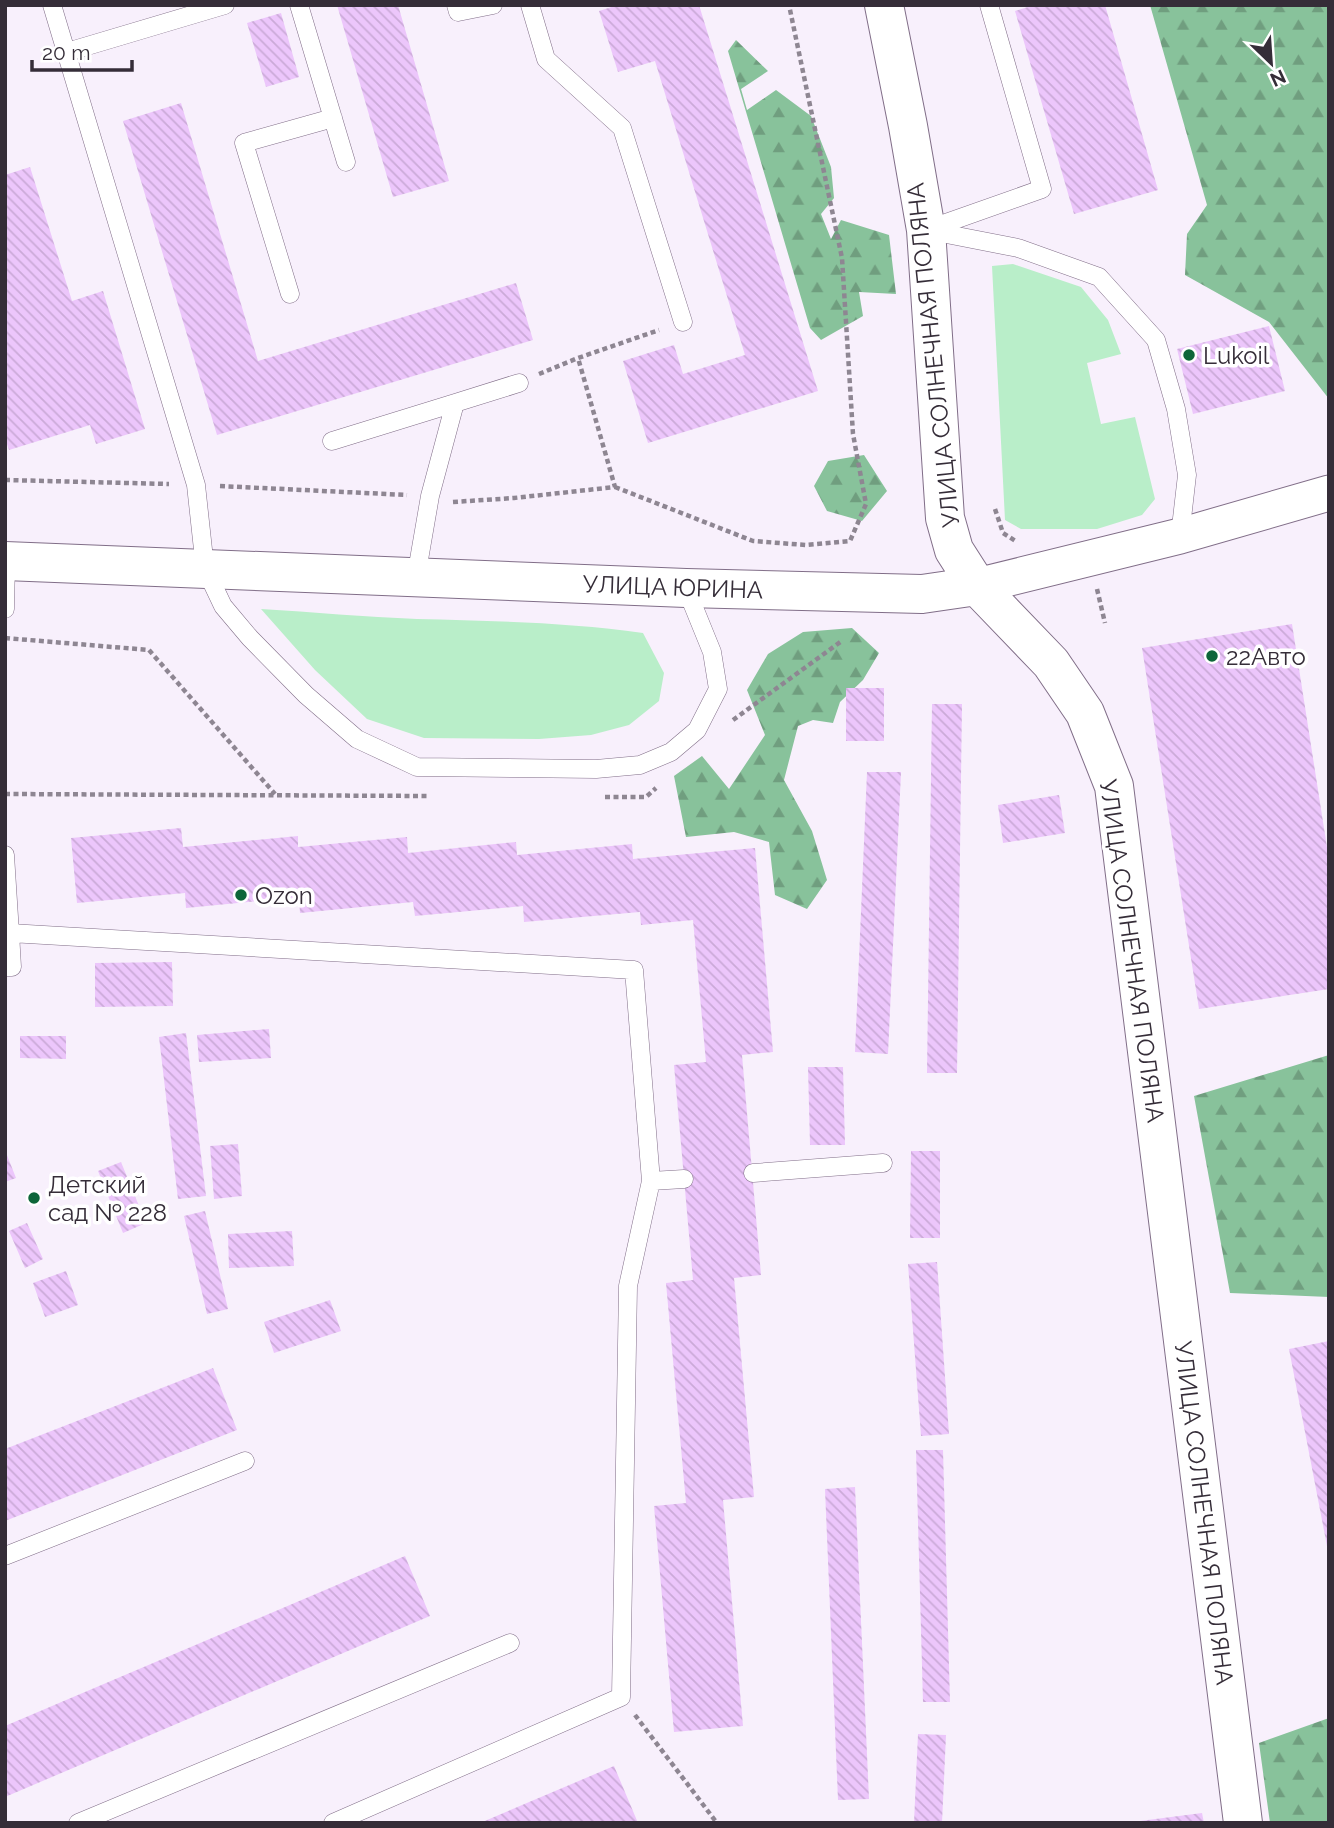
<svg xmlns="http://www.w3.org/2000/svg" width="1334" height="1828" font-family="Raleway,sans-serif">
<style>
.grass{fill:#b9eec9}
.forest{fill:url(#forest-firs)}
.building{fill:url(#building-back-hatch)}
.lines{fill:none;stroke-linecap:round;stroke-linejoin:round}
.lane-casing{stroke:#816e88;stroke-width:19}
.street-casing{stroke:#816e88;stroke-width:37}
.secondary-casing{stroke:#816e88;stroke-width:40}
.path{stroke:#8e8692;stroke-width:4.5;stroke-dasharray:5 3.5;stroke-linecap:butt}
.lane{stroke:#fff;stroke-width:18}
.street{stroke:#fff;stroke-width:35}
.secondary{stroke:#fff;stroke-width:38}
.poi-dot{fill:#0d6639;stroke:#fff;stroke-width:2.5}
.labels{text-anchor:middle;dominant-baseline:central;stroke-width:7;stroke-linejoin:round;paint-order:stroke}
.street-label{font-size:24px;fill:#352d38;stroke:#fff}
.poi-label{font-size:24px;fill:#352d38;stroke:#fff;text-anchor:start}
</style>
<defs>
<pattern id="forest-firs" width="22" height="20" patternUnits="userSpaceOnUse" patternTransform="scale(1.75)"><rect width="22" height="20" fill="#88c29b"/><path d="M5 1l3.5 6h-7zM16 11l3.5 6h-7z" fill="#709e7f"/></pattern>
<pattern id="building-back-hatch" width="6" height="6" patternUnits="userSpaceOnUse" patternTransform="scale(1.75)"><rect width="6" height="6" fill="#ecc6fb"/><path d="M-1 5l2 2M0 0l6 6M5-1l2 2" fill="none" stroke="#cbaad8"/></pattern>
</defs>
<rect width="100%" height="100%" fill="#f8f0fc"/>
<path class="grass" d="M1013 264 1081 287 1108 320 1121 354 1087 363 1101 424 1135 417 1155 499 1142 515 1097 529H1021L1005 520 992 266Z
M261 609C313 612 365 617 417 619 493 621 568 622 643 633L664 673 659 701 629 725 591 735 539 739 424 738 367 719 315 670Z"/>
<path class="forest" d="M1150 5H1329V399L1269 322 1185 275 1187 234 1207 205Z
M736 40 768 71 741 89 747 110 776 90 811 116 831 167 834 198 821 214 831 239 841 220 889 235 896 294 859 292 863 316 821 340 810 328 728 51Z
M864 455 887 491 862 521 827 511 814 486 828 461Z
M852 628 879 653 863 680 840 702 833 723 813 720 798 726 784 780 812 831 827 880 807 909 775 895 769 842 734 832 686 837 674 776 702 756 729 789 765 735 747 690 768 654 803 632Z
M1329 1055V1297L1230 1293 1194 1096Z
M1329 1718V1823H1270L1259 1743Z"/>
<path class="building" d="M337 5H398L449 181 393 197Z
M618 5H699L818 391 648 443 623 361 674 345 683 374 745 355 655 61 618 72 599 11Z
M1034 5H1105L1158 190 1074 214 1015 11Z
M281 13 299 77 266 87 247 23Z
M181 103 258 361 516 283 533 340 217 435 123 121Z
M30 167 72 301 103 291 145 429 96 444 90 425 9 450 5 438V175Z
M1269 326 1285 391 1193 414 1177 349Z
M1292 624 1329 860V989L1199 1009 1142 648Z
M846 688H884V741H846Z
M932 704H962L957 1073H927Z
M867 772H901L888 1054 855 1052Z
M1059 795 1065 833 1003 843 998 805Z
M181 828 183 847 298 836V847L407 837 408 853 516 842 517 855 632 844 633 859 755 848 773 1052 742 1055 761 1275 734 1278 754 1497 723 1500 743 1726 674 1732 654 1506 686 1503 666 1283 693 1280 674 1065 706 1062 693 920 641 925 640 912 524 922 523 906 415 916 413 902 300 913 299 897 186 908 185 893 77 903 71 838Z
M172 962 173 1006 95 1007V963Z
M269 1029 271 1058 199 1062 197 1035Z
M186 1033 206 1196 178 1199 159 1037Z
M20 1036H66V1059L20 1058Z
M808 1067H843L845 1145H810Z
M238 1144 242 1196 214 1199 210 1146Z
M5 1150 16 1178 5 1182Z
M911 1151H940V1238H910Z
M121 1162 146 1223 123 1233 98 1171Z
M205 1211 228 1309 207 1314 184 1216Z
M27 1223 43 1259 25 1268 9 1231Z
M292 1231 294 1266 229 1268 228 1234Z
M937 1262 949 1434 921 1436 908 1264Z
M66 1271 78 1305 45 1317 33 1283Z
M330 1300 341 1331 274 1353 264 1322Z
M1329 1341V1546H1327L1289 1349Z
M213 1368 237 1430 5 1521V1449Z
M916 1450H943L950 1702H923Z
M855 1487 869 1799 838 1800 825 1489Z
M405 1556 430 1616 5 1797V1726Z
M918 1734 946 1735 942 1823H914Z
M614 1766 638 1823H480Z
M1202 1813 1204 1823H1140V1821Z"/>
<g class="lines">
<g class="lane-casing">
<path id="lane" d="M52 5 196 485 205 568 223 606 250 638 306 695 357 739 417 767 596 769 640 765 671 752 697 730 718 689 712 652 686 588
M299 5 346 162
M456 5 458 12 493 5
M530 5 546 59 622 128 683 322
M67 52 225 5
M926 230 1018 248 1099 277 1156 340 1176 409 1187 475 1180 536
M926 230 1042 189 989 5
M290 294 244 143 333 118
M332 441 455 403
M416 577 430 496 455 403 519 383
M5 609 6 561
M5 855 10 933 634 970 651 1181 628 1286 621 1697 333 1823
M5 967H12L10 933
M753 1173 883 1163
M651 1181 684 1179
M5 1556 245 1461
M78 1823 510 1643"/>
</g>
<g class="street-casing">
<path id="street" d="M977 586 1180 536 1329 493"/>
</g>
<g class="secondary-casing">
<path id="secondary" d="M884 5 908 126 926 230 945 518 954 550 977 586 1051 663 1085 713 1114 786 1243 1823
M5 561 686 588 922 594 977 586"/>
</g>
<path class="path" d="M539 374 578 358 659 330
M5 480 169 484
M220 486 407 495
M615 487 753 541 806 545 850 541 866 504 853 434 842 258 789 5
M453 502 514 498 615 487 578 358
M995 509 1003 533 1017 542
M1097 589 1105 623
M5 638 149 650 275 794
M733 720 843 640
M5 794 428 796
M605 797H646L656 788
M635 1715 717 1823"/>
<use href="#lane" class="lane"/>
<use href="#street" class="street"/>
<use href="#secondary" class="secondary"/>
</g>
<g class="poi-dot">
<circle cx="1189" cy="355" r="7"/>
<circle cx="1212" cy="656" r="7"/>
<circle cx="241" cy="895" r="7"/>
<circle cx="34" cy="1198" r="7"/>
</g>
<g class="labels">
<g class="street-label">
<text transform="translate(933 355) rotate(-96)">УЛИЦА СОЛНЕЧНАЯ ПОЛЯНА</text>
<text transform="translate(673 587) rotate(2)">УЛИЦА ЮРИНА</text>
<text transform="translate(1132 951) rotate(82)">УЛИЦА СОЛНЕЧНАЯ ПОЛЯНА</text>
<text transform="translate(1204 1513) rotate(83)">УЛИЦА СОЛНЕЧНАЯ ПОЛЯНА</text>
</g>
<g class="poi-label">
<text x="1203" y="355">Lukoil</text>
<text x="1226" y="656">22Авто</text>
<text x="255" y="895">Ozon</text>
<text x="48" y="1184">Детский<tspan x="48" dy="28">сад № 228</tspan></text>
</g>
</g>
<rect width="1334" height="1828" fill="none" stroke="#352d38" stroke-width="14"/>
<g transform="translate(1271 63) rotate(155)" stroke="#ffffff" stroke-width="5" paint-order="stroke">
<path d="M0-5L12 26L0 18L-12 26Z" fill="#352d38"/>
<text y="-10" font-size="19" font-weight="bold" text-anchor="middle" fill="#352d38">N</text>
</g>
<path d="M32 60v10h100v-10" fill="none" stroke="#352d38" stroke-width="3.5"/>
<text x="42" y="60" font-size="21" fill="#352d38" stroke="#ffffff" stroke-width="5" paint-order="stroke">20 m</text>
</svg>
